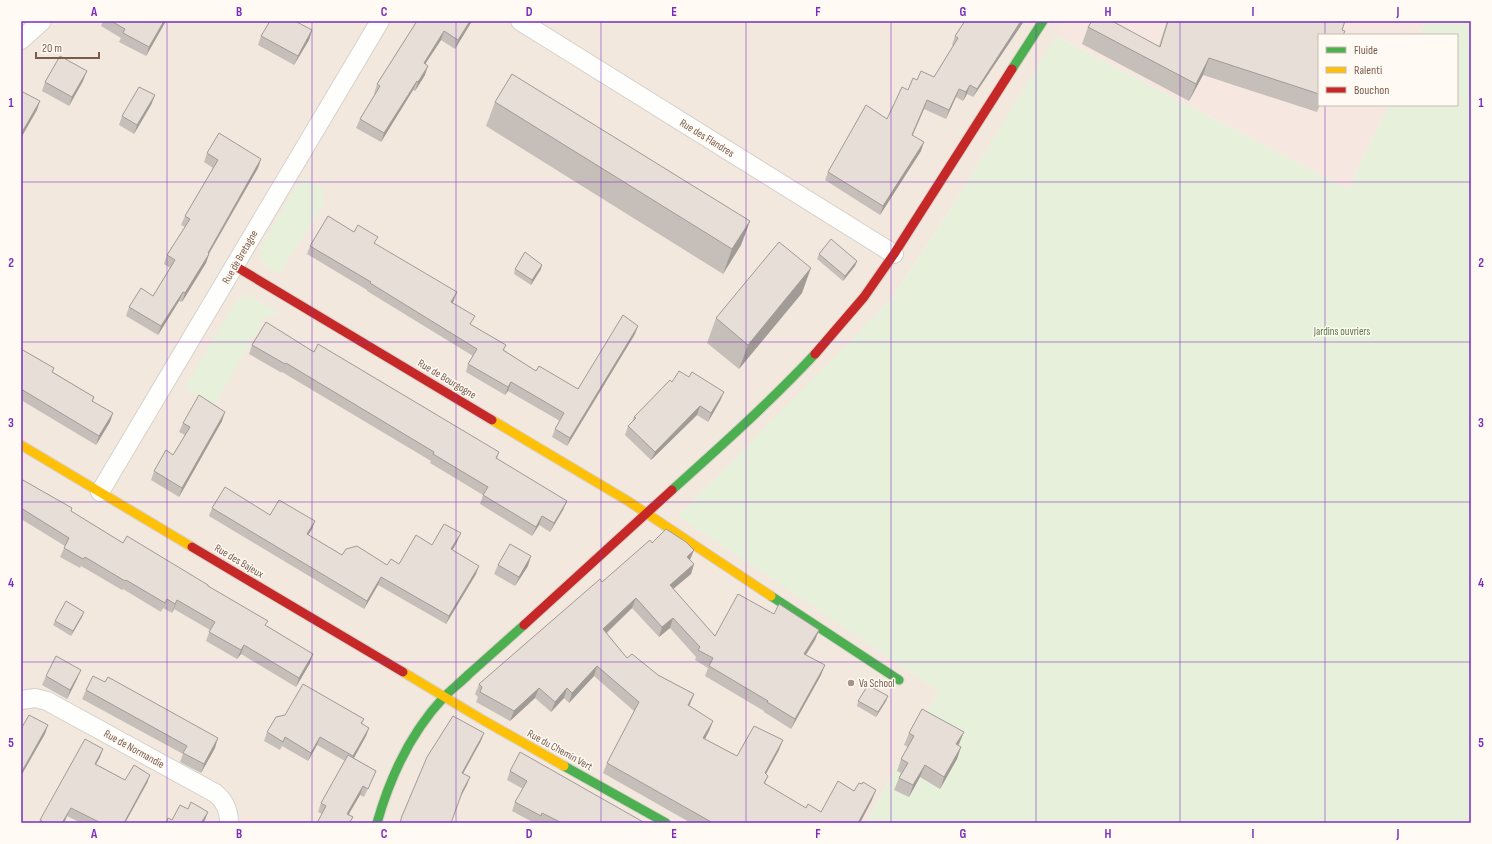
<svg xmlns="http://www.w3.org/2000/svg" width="1492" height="844" font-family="'Sofia Sans Condensed',sans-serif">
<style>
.residential{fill:#f2e8de}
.commercial{fill:#f6e8e1}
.green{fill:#e7f0db}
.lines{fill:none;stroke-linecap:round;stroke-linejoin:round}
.street-casing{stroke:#d7d1cb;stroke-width:20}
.fast-casing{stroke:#d9d2cb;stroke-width:11}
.slow-casing{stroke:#d9d2cb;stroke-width:11}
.jam-casing{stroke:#d9d2cb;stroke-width:11}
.street{stroke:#fefefd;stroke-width:18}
.fast{stroke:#4caf50;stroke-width:9}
.slow{stroke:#ffc107;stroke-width:9}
.jam{stroke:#c62828;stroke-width:9}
.wall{fill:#c6bfb9}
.shaded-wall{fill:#a19b96}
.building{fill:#e6ded7;stroke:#a19b96}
.grid{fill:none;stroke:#7b2cbf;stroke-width:1;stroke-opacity:0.55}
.poi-dot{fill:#a69286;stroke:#fffaf3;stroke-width:1.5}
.labels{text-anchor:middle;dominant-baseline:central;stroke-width:3;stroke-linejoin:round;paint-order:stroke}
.street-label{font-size:11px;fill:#7a5c4d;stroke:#fffaf3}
.park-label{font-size:11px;fill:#537a41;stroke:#fffaf3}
.poi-label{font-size:11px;fill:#7a5c4d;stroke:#fffaf3;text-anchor:start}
.neatline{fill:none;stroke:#7b2cbf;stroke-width:1.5}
.grid-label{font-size:13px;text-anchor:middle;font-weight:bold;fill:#7b2cbf}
</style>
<rect width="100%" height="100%" fill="#f9f5f0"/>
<path class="residential" d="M21 21H1066L950 210 891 300 679 516 939 691 866 823H21Z"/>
<path class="commercial" d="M1066 21H1425L1419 35H1319V105H1389L1348 189 1056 36Z"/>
<path class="green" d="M1425 21H1471V823H866L939 691 678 516 891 300 950 210 1056 36 1348 189 1389 105H1457V35H1419Z
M302 177 322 188 324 204 279 274 267 267 260 257 261 247Z
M250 296 280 313 264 318 215 404 184 388 238 298Z"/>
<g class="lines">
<g class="street-casing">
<path id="street" d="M520 21 894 254
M21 40 42 21
M100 492 380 21
M21 700 35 698 47 701 215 793C225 801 229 810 229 823"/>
</g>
<g class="fast-casing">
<path id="fast" d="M1012 69 1043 21
M672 490C721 446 770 402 815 354
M771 596 899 680
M564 766 666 823
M377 823C390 777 411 732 444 697 452 689 461 682 469 674 487 658 506 641 524 625"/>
</g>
<g class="slow-casing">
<path id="slow" d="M492 420 628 501 771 596
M21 445 192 547
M403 672 483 720 564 766"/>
</g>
<g class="jam-casing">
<path id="jam" d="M235 266 492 420
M815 354 864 297 894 254 1012 69
M192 547 403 672
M524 625 672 490"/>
</g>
<use href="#street" class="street"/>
<use href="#fast" class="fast"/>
<use href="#slow" class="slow"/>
<use href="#jam" class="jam"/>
</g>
<path class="wall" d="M103 21H166L146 56 119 42 121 38 101 26Z
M417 21H472L455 49 441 40 425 64V75L415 91 413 90 381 142 356 128 360 119 375 94H374L377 84Z
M965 21H1024L973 97 967 94 963 101 956 97 946 119 924 109 913 135 921 151 880 215 825 180 828 172 887 119 908 90 917 80 934 77 953 46 952 45 955 36Z
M1167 21H1345L1319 35V105H1320L1317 112 1203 75 1189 101 1082 44 1088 27 1159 46Z
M312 30 309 40 294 65 258 45 261 36Z
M83 81 69 106 42 91 45 82Z
M155 95 151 105 134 134 119 125 122 116Z
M495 102 750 221 741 245 723 274 486 126Z
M207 153 261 159 258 168 209 254 206 263 182 302 179 301 158 335 126 316 129 307 153 296 170 268 164 264 167 255 185 227 181 225 185 216 213 168 204 162Z
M376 244 454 300 453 303 471 325 506 345 504 350 536 371 578 389 635 334 567 446 552 437 555 429 560 421 508 391 505 395 466 372 468 364 473 356 367 291V290L307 254 310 246Z
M819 254 857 261 855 266 843 281 817 259Z
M515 269H541L531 285 514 274Z
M802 293 739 369 707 343 716 318Z
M252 345 314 352 499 452 497 459 567 501 563 510 550 532 539 525 532 536 480 504 483 495 430 463 431 461 282 372V373L249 354Z
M21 349 54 368 53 372 94 397 93 401 110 422 96 445 21 400Z
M689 377 724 392 720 401 708 422 697 415 651 460 625 435 628 426 632 422 634 417Z
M222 421 179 497 151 480 154 471 173 455 185 435 179 432 183 423Z
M21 479 72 508 71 511 123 543 208 586 266 626 310 663 296 687 241 654 237 659 206 641 210 630 174 609 172 613 163 608 161 612 123 589 122 590 81 566 80 568 60 557 65 546 21 519Z
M212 508 315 521 312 529 308 535 342 555 387 565 399 564 432 545 457 542 452 550 476 574 446 624 378 585 364 609 209 516Z
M652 543 690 560 694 564 691 574 673 589 715 636 774 614 819 630 815 640 806 655 821 675 791 729 764 712V711L705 676 708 668 695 660 696 657 670 628 659 637 632 608 607 633 627 658 658 675 694 694 689 706 713 721 709 731 705 739 737 756 779 750 766 774 768 776 765 784 806 808 821 812 854 791 872 800 860 823H691L603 773 607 763 634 711 594 676 569 703 564 698 551 712 535 698 510 721 476 702 478 697 475 694 479 684 602 582Z
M498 565 528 566 515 586 494 574Z
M84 612 82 617 71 636 53 625 55 621Z
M46 676 77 679 67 699 42 685Z
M86 690 215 748 201 773 180 762 183 754 82 699Z
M888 696 886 701 876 717 857 706 858 701Z
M364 719 362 724 369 728 366 736 354 758 376 771 364 797 360 795 349 814 353 817 350 823H317L322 814 318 812 321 803 345 761 317 745 308 761 282 746 280 750 264 741 267 732Z
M964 732 958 745 961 747 957 759 940 789 920 777 909 797 894 790 899 778 901 773 897 771 901 759 908 747 904 745 909 733Z
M100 757 96 764 125 780 150 775 147 783 125 823H81L67 816 64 823H39L40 820Z
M510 771 645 823H542L539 821V823H534L512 811 515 802 523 789 507 780Z"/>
<path class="shaded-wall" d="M164 21H166L146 56 149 47Z
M470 21H472L455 49 458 40Z
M1021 21H1024L973 97 977 89Z
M312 30 309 40 294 65 298 56Z
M444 31 441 40 420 72 424 63Z
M1209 58 1203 75 1189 101 1196 84Z
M428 66 425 75 415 91 418 82Z
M87 71 83 81 69 106 72 97Z
M417 81 413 90 381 142 384 133Z
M970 85 967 94 963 101 966 92Z
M959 89 956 97 946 119 949 110Z
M155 95 151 105 134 134 137 125Z
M927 100 924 109 909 143 912 135Z
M40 101 37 110 21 138V134Z
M924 142 921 151 880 215 883 206Z
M261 159 258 168 208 255 209 254 206 263 182 302 185 293 208 253Z
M750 221 741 245 723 274 732 249Z
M857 261 855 266 843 281 845 276Z
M542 265 541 269 531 285 532 280Z
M811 268 802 293 739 369 748 345Z
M183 292 179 301 158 335 161 326Z
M457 292 454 300 448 310 451 302Z
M638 326 635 334 567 446 570 438Z
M511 382 508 391 505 395 508 387Z
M724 392 720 401 708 422 711 413Z
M700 406 697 415 651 460 655 452Z
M225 412 222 421 179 497 182 488Z
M113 413 110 422 96 445 99 436Z
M567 501 563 510 550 532 554 523Z
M542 516 539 525 532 536 536 527Z
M315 521 312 529 304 542 307 534Z
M461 533 457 542 448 558 451 549Z
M694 550 690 560 687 557Z
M531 556 528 566 515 586 519 577Z
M694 564 691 574 666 595 670 585Z
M479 566 476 574 446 624 449 616Z
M381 577 378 585 364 609 367 601Z
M636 598 632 608 600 639 603 629Z
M177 600 174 609 172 613 175 604Z
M84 612 82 617 71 636 73 631Z
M673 618 670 628 659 637 662 627Z
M819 630 815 640 800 664 804 654Z
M244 645 241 654 237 659 241 650Z
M313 654 310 663 296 687 299 678Z
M825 665 821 675 791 729 795 719Z
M597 666 594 676 569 703 572 693Z
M81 670 77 679 67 699 70 690Z
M539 688 535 698 510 721 514 711Z
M567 688 564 698 551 712 555 702Z
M694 694 690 704 684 715 688 705Z
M888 696 886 701 876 717 878 712Z
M713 721 709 731 700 748 703 738Z
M48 725 45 734 21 776V773Z
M369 728 366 736 350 765 353 756Z
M964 732 959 744 952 756 956 744Z
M484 733 481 741 459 781 462 773Z
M320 737 317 745 308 761 311 753Z
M218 738 215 748 201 773 204 764Z
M783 740 779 750 761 783 765 773Z
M961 747 957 759 940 789 944 777Z
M103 749 100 757 92 772 95 764Z
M925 765 920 777 909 797 913 785Z
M150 775 147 783 125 823H124Z
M470 777 467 785 460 798 463 790Z
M363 786 360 795 344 822 347 814Z
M876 790 872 800 860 823H858Z
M71 808 67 816 64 823H62Z
M208 812 205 820 203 823H201Z"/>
<path class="building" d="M111 21H164L149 47 123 33 125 29Z
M270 21H295L312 30 298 56 261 36Z
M417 21H470L458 40 444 31 424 63 428 66 418 82 417 81 384 133 360 119 380 86 377 84Z
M965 21H1021L977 89 970 85 966 92 959 89 949 110 927 100 912 135 924 142 883 206 828 172 866 105 887 119 902 87 908 90 913 78 917 80 921 71 934 77 958 38 955 36Z
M1092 21H1112L1160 47 1168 21H1345L1342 30 1345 31 1343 35H1319V94L1209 58 1196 84 1088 27Z
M60 56 87 71 72 97 45 82Z
M512 74 750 221 732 249 495 102Z
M139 87 155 95 137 125 122 116Z
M21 91 40 101 21 134Z
M219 133 261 159 208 253 209 254 185 293 183 292 161 326 129 307 141 288 153 296 175 260 167 255 190 219 185 216 218 160 207 153Z
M328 216 354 232 358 225 378 237 374 243 457 292 451 302 475 316 470 324 506 345 503 350 536 371 539 366 578 389 623 315 638 326 570 438 555 429 564 413 511 382 508 387 468 364 477 349 370 283 371 282 310 246Z
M831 239 857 261 845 276 819 254Z
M779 242 811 268 748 345 716 318Z
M525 252 542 265 532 280 515 269Z
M266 322 314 352 318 344 499 452 496 458 567 501 554 523 542 516 536 527 483 495 488 487 433 454 434 452 286 363 285 364 252 345Z
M21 349 54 368 52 372 94 397 92 401 113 413 99 436 21 389Z
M679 371 689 377 692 372 724 392 711 413 700 406 655 452 628 426 636 418 634 417 670 380 672 382Z
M199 395 225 412 182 488 154 471 166 450 173 455 190 427 183 423Z
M21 479 72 508 71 511 123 543 127 536 208 585V586L268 621 265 625 313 654 299 678 244 645 241 650 209 632 215 622 177 600 175 604 167 599 165 603 126 580 125 581 85 557 83 559 64 548 69 538 21 508Z
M225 487 270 515 279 500 315 521 307 534 342 555 346 549 357 546 387 565 391 559 399 564 416 535 432 545 444 524 461 533 451 549 479 566 449 616 381 577 367 601 212 508Z
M666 529 686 542 694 550 687 557 694 564 670 585 715 636 738 594 774 614 779 604 819 630 804 654 825 665 795 719 767 702 768 701 709 666 713 658 698 650 700 647 673 618 662 627 636 598 603 629 627 658 632 654 658 675 694 694 688 705 713 721 703 738 737 756 754 726 783 740 765 773 768 776 764 783 806 808 808 804 821 812 838 781 854 791 859 783 862 784 863 782 876 790 858 823H713L607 763 639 702 597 666 572 693 567 688 555 702 539 688 514 711 480 692 482 687 479 684 600 579 602 582 650 540 652 543Z
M510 544 531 556 519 577 498 565Z
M66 601 84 612 73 631 55 621Z
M56 656 81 670 70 690 46 676Z
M93 676 105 682 108 677 218 738 204 764 183 753 187 746 86 690Z
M303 684 364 719 361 723 369 728 353 756 320 737 311 753 285 737 283 742 267 732 276 717 285 715Z
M868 685 888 696 878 712 858 701Z
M922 709 964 732 956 744 961 747 944 777 925 765 913 785 899 778 908 763 901 759 914 736 909 733Z
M29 715 48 725 21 773V729Z
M453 716 484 733 462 773 470 777 463 790 451 823H400L402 816 427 757Z
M85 739 103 749 95 764 125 780 134 765 150 775 124 823H101L71 808 62 823H45L40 820Z
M520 752 645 823H562L542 813 541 816 515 802 527 781 510 771Z
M348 755 376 771 368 789 363 786 347 814 353 817 349 823H317L326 806 321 803Z
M191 802 208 812 201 823H166L168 818 172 820 180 805 188 809Z"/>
<path class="grid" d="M167 21V823M312 21V823M456 21V823M601 21V823M746 21V823M891 21V823M1036 21V823M1180 21V823M1325 21V35M1325 105V823M21 182H1471M21 342H1471M21 502H1471M21 662H1471"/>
<circle class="poi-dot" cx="851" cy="683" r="4"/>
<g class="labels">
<g class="street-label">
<text transform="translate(707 138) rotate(32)">Rue des Flandres</text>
<text transform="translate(240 257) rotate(-60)">Rue de Bretagne</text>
<text transform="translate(447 379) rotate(31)">Rue de Bourgogne</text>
<text transform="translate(239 561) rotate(31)">Rue des Bajeux</text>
<text transform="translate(134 749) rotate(29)">Rue de Normandie</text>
<text transform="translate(560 750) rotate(29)">Rue du Chemin Vert</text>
</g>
<g class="park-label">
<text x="1342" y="331">Jardins ouvriers</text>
</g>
<g class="poi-label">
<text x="859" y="683">Va School</text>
</g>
</g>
<rect width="1492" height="844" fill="none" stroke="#fffaf3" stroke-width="44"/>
<rect x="1318" y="34" width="140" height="72" fill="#fffaf3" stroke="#cabbb1"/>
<rect x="1326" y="47" width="20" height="6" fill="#4caf50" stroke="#cabbb1"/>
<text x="1354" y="54" font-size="12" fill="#7a5c4d">Fluide</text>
<rect x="1326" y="67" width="20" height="6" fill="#ffc107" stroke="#cabbb1"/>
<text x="1354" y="74" font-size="12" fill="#7a5c4d">Ralenti</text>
<rect x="1326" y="87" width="20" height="6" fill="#c62828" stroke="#cabbb1"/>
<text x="1354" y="94" font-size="12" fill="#7a5c4d">Bouchon</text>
<path d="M36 52v6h63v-6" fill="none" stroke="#7a5c4d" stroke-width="2"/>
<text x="42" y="52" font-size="12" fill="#7a5c4d" stroke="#fffaf3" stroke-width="3" paint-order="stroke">20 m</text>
<rect x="22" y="22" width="1448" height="800" class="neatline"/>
<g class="grid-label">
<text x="94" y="16">A</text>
<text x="239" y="16">B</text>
<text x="384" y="16">C</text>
<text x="529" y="16">D</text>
<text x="674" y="16">E</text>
<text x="818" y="16">F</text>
<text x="963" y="16">G</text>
<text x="1108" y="16">H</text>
<text x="1253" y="16">I</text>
<text x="1398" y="16">J</text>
<text x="11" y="107">1</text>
<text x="1481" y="107">1</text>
<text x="11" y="267">2</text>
<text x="1481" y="267">2</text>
<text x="11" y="427">3</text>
<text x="1481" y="427">3</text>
<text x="11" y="587">4</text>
<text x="1481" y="587">4</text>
<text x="11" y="747">5</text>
<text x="1481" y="747">5</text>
<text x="94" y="838">A</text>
<text x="239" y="838">B</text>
<text x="384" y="838">C</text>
<text x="529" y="838">D</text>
<text x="674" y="838">E</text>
<text x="818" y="838">F</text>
<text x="963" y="838">G</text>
<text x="1108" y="838">H</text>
<text x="1253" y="838">I</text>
<text x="1398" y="838">J</text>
</g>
</svg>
